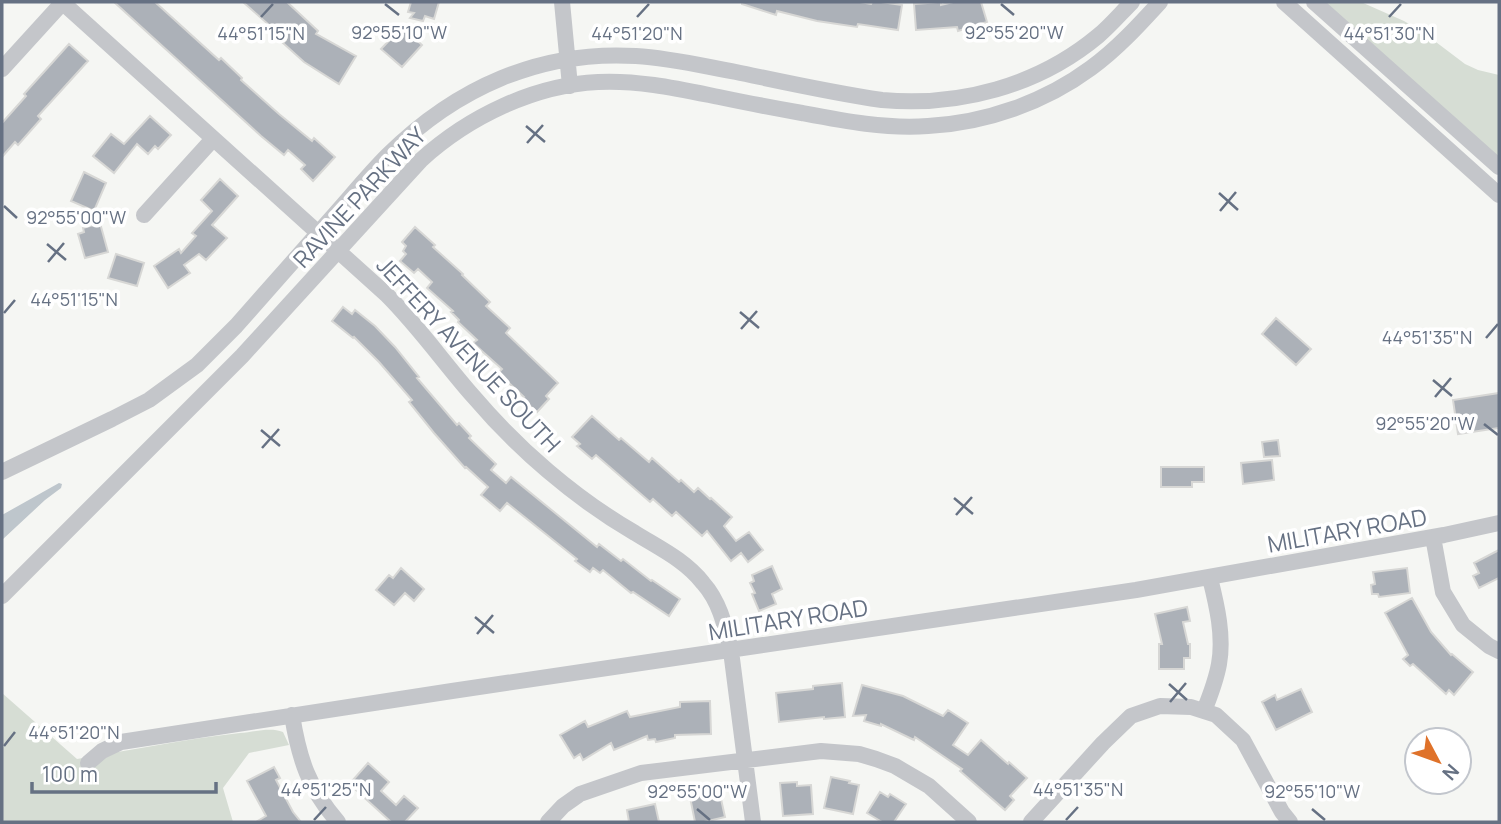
<svg xmlns="http://www.w3.org/2000/svg" width="1501" height="824" font-family="Manrope,sans-serif">
<style>
.green{fill:#d6ddd4}
.water{fill:#bec6cc}
.building{fill:#acb1b8;stroke:#d7d7d5;stroke-width:2}
.lines{fill:none;stroke-linecap:round;stroke-linejoin:round}
.minor{stroke:#c4c6ca;stroke-width:16}
.ticks{fill:none;stroke:#667183;stroke-width:2.5}
.labels{text-anchor:middle;dominant-baseline:central;stroke-width:7;stroke-linejoin:round;paint-order:stroke}
.street-label{font-size:23px;fill:#667183;stroke:#fff}
.ticks-label{font-size:18px;text-anchor:middle;fill:#667183;stroke:#fff;stroke-width:7;stroke-linejoin:round;paint-order:stroke}
</style>
<rect width="100%" height="100%" fill="#f5f6f3"/>
<path class="green" d="M1322 2H1361L1404 21 1424 33 1465 64 1478 70 1499 75V159Z
M2 693 77 759C131 750 186 739 240 733 254 732 270 727 283 732L289 745 249 753 223 788 233 822H2Z"/>
<path class="water" d="M59 483 62 484 61 488 45 500 2 540V515Z"/>
<path class="building" d="M114 2H155L219 60 221 58 242 78 241 80 279 114 312 141 314 138 335 157 313 181 301 169 305 165 288 150 284 155 261 136Z
M243 2H287L318 31 316 34 356 56 339 84 304 62 283 43 286 40Z
M411 2H439L434 19 425 16 423 21 410 18 414 13 408 12Z
M742 2H860L871 4 872 2H881L902 5 898 30 858 24 857 27 817 21 777 11 776 15 742 4Z
M941 2V5L953 2H981L987 22 958 31 957 27 916 30 914 4Z
M402 27 422 45 402 67 381 49Z
M69 44 88 61 38 116 41 119 18 145 15 142 2 157V123L26 96 24 94Z
M150 116 171 135 158 149 155 146 148 154 137 144 114 173 93 156 111 134 124 144Z
M84 172 106 183 94 211 71 201Z
M220 179 238 196 212 225 227 238 206 260 199 254 184 265 190 273 168 288 154 266 179 249 181 253 196 236 192 233 212 211 201 200Z
M100 223 108 252 85 258 78 234 84 232 83 228Z
M415 227 435 245 433 247 463 274 462 275 490 302 486 306 510 328 506 333 558 383 546 396 549 399 537 412 522 399 524 397 498 373 502 369 473 343 477 340 458 322 459 320 451 312 453 311 427 288 432 282 418 269 414 273 400 261 406 254 403 251 406 246 402 242Z
M116 254 144 263 137 286 108 278Z
M343 307 352 314 355 310 375 326 395 347 419 377 417 378 457 425 459 423 471 436 469 438 496 464 491 470 506 483 511 477 597 547 599 544 621 561 623 559 651 581 652 580 680 599 669 616 633 592 631 593 603 570 600 573 593 568 590 572 575 561 577 559 507 503 500 511 481 495 488 487 466 467 465 468 434 433 409 402 412 400 379 362 354 337 353 338 332 321Z
M1276 318 1311 349 1296 365 1262 334Z
M1499 393V428L1458 434 1453 400Z
M592 416 619 440 621 438 649 462 652 458 679 482 681 480 694 492 698 488 710 499 711 498 732 517 724 526 736 541 749 532 763 550 748 562 741 553 731 561 707 531 702 536 676 512 672 516 653 499 650 502 596 455 592 459 577 446 580 444 572 437Z
M1278 440 1280 456 1264 457 1262 442Z
M1272 460 1274 480 1243 484 1241 463Z
M1161 467H1204V482H1192V487H1161Z
M1499 550V578L1479 588 1473 576 1479 573 1474 563Z
M772 566 782 589 772 594 776 604 759 611 752 594 755 593 750 583 754 581 752 575Z
M401 568 424 589 414 601 405 593 394 605 376 590 389 575 393 578Z
M1407 568 1410 593 1379 597 1378 594H1372L1371 585 1375 584 1373 572Z
M1412 598 1431 632 1451 655 1452 654 1473 672 1454 695 1449 690 1446 694 1413 664 1410 666 1403 659 1408 655 1385 613Z
M1187 607 1190 621 1183 622 1188 644H1190V658H1184V669H1159V644H1162L1155 614Z
M842 683 845 717 824 719V717L779 722 776 693 813 689V686Z
M862 685 903 696 943 716 948 710 968 723 953 745 968 755 981 740 1008 764 1009 762 1027 778 1010 796 1014 800 1005 810 960 771 962 769 915 737 914 740 881 724V726L864 721 866 715 853 716Z
M1301 689 1312 712 1276 730 1262 702 1275 695 1277 700Z
M710 701 711 734 675 735V738L656 742 655 739 648 740 647 736 614 750 611 743 583 760 580 754 574 758 560 735 585 721 588 727 627 711 630 717 680 707V702Z
M368 763 389 782 381 791 396 805 404 796 418 808 405 822H391L356 790 360 786 353 780Z
M274 767 280 778 276 780 293 812 301 822H256L266 816 247 781Z
M831 777 850 781 849 783 859 785 853 814 824 808Z
M797 782V786L811 785 813 814 783 816 780 783Z
M719 790 725 817 704 822H695L690 797Z
M880 792 888 797 890 794 906 804 894 822H882L867 813Z
M655 804 659 822H629L627 810Z"/>
<g class="lines">
<path class="minor" d="M62 2 387 295C419 327 444 363 473 396 496 423 522 449 548 471 575 494 604 515 635 533 659 548 685 560 703 583 720 602 725 626 731 651L753 822
M562 2 570 86
M1284 2 1499 195
M1314 2 1499 167
M2 69 63 2
M144 215 213 139
M2 472 112 419 149 400 197 365 236 326C269 289 302 251 335 214 352 195 369 174 388 155 456 88 540 50 636 56 670 58 703 66 736 72 784 82 833 93 882 100 959 107 1038 86 1098 36 1110 26 1121 13 1132 2
M1433 537 1443 592 1463 625 1489 646 1499 651
M2 596 242 356 421 160C468 117 534 85 598 82 639 80 679 89 719 97 747 103 774 108 802 113 844 121 885 129 928 126 986 123 1045 102 1091 68 1117 49 1139 25 1160 2
M1204 711C1210 696 1216 681 1219 664 1224 636 1217 606 1210 578
M292 715C299 759 309 789 338 822
M88 763 102 751 121 742 452 691 1136 590 1444 535 1499 523
M548 822 563 806 580 794 641 773 821 751 859 754 876 759 895 766 929 786 969 822
M1031 822 1103 743 1131 716 1160 706 1191 707 1216 715 1243 740 1282 812 1290 822"/>
</g>
<path class="ticks" d="M385 4 399 15M1001 4 1014 15M261 17 273 4M637 17 649 4M1389 17 1401 4M526 126 545 142M527 143 543 125M1219 193 1238 210M4 206 17 218M1220 211 1236 192M47 244 66 260M48 262 64 243M740 312 759 328M4 313 15 300M741 329 757 311M1486 338 1498 324M1433 380 1452 396M1435 397 1451 378M1484 424 1498 435M261 430 280 446M262 448 279 429M954 498 973 514M956 515 972 497M475 617 494 633M477 634 493 615M1169 684 1187 700M1170 702 1186 683M4 746 15 732M697 809 710 820M1312 809 1325 820M314 820 326 807M1066 820 1078 807"/>
<g class="labels">
<g class="street-label">
<text transform="translate(359 197) rotate(-47)">RAVINE PARKWAY</text>
<text transform="translate(469 354) rotate(47)">JEFFERY AVENUE SOUTH</text>
<text transform="translate(1347 530) rotate(-10)">MILITARY ROAD</text>
<text transform="translate(788 619) rotate(-9)">MILITARY ROAD</text>
</g>
</g>
<g class="ticks-label">
<text x="399" y="39">92°55'10"W</text>
<text x="1014" y="39">92°55'20"W</text>
<text x="261" y="40">44°51'15"N</text>
<text x="637" y="40">44°51'20"N</text>
<text x="1389" y="40">44°51'30"N</text>
<text x="76" y="224">92°55'00"W</text>
<text x="74" y="306">44°51'15"N</text>
<text x="1427" y="344">44°51'35"N</text>
<text x="1425" y="430">92°55'20"W</text>
<text x="74" y="739">44°51'20"N</text>
<text x="326" y="796">44°51'25"N</text>
<text x="1078" y="796">44°51'35"N</text>
<text x="697" y="798">92°55'00"W</text>
<text x="1312" y="798">92°55'10"W</text>
</g>
<rect width="1501" height="824" fill="none" stroke="#667183" stroke-width="7"/>
<g transform="translate(1438 761) rotate(131)"><circle r="33" fill="#ffffff" stroke="#c2c6cd" stroke-width="2"/>
<path d="M0-5L12 26L0 18L-12 26Z" fill="#df722a"/>
<text y="-10" font-size="19" font-weight="bold" text-anchor="middle" fill="#667183">N</text>
</g>
<path d="M32 782v10h184v-10" fill="none" stroke="#667183" stroke-width="3.5"/>
<text x="42" y="782" font-size="21" fill="#667183" stroke="#ffffff" stroke-width="5" paint-order="stroke">100 m</text>
</svg>
